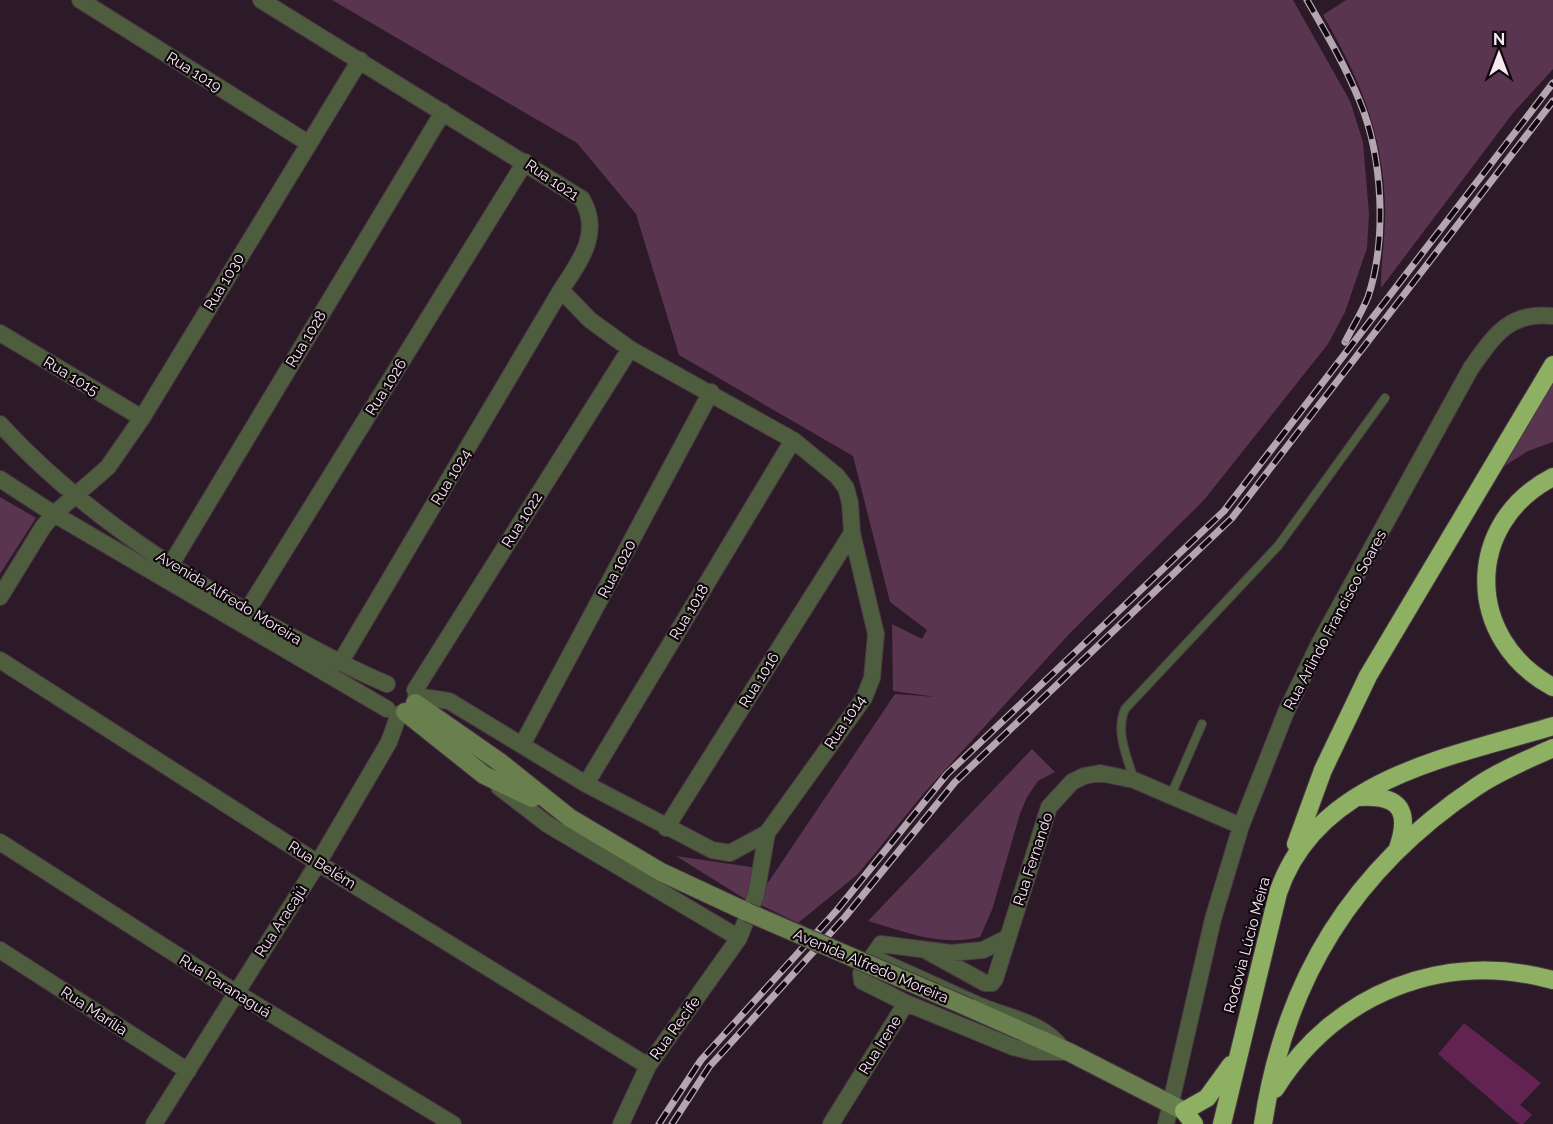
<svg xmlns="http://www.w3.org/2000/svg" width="1553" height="1124" font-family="Raleway,sans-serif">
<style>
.green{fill:#5a3550}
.building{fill:#622353}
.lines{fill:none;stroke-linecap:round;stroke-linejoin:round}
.lane-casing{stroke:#493744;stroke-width:10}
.street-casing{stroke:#493744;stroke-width:18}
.secondary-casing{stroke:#493744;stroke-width:20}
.highway-casing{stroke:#493744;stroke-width:20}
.lane{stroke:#4f5d3f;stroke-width:8}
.street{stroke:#4f5d3f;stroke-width:16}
.secondary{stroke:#697f4e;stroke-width:18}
.highway{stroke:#8eb063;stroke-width:18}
.rail-casing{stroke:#b5a5b0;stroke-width:7}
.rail{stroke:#10080e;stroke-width:4.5;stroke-dasharray:14;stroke-linecap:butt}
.secondary-bridge-casing{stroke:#493744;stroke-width:20;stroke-linecap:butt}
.secondary-bridge{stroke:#697f4e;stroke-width:18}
.labels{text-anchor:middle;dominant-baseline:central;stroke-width:4.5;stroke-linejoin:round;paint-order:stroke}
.street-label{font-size:15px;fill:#f7e9f2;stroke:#10080e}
</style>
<rect width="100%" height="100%" fill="#2d1a28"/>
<path class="green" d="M332 0H1293L1350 101 1363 142 1369 214 1367 248 1345 312 1328 344 1204 500 1070 633 924 793 858 874 798 923 755 902 895 694 936 697 893 691 892 624 922 639 927 630 890 602 853 456 679 355 636 214 577 143Z
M1346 0H1553V69L1513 113 1381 288C1381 260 1386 233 1385 205 1383 133 1359 77 1323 15Z
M1553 376V442L1528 451 1492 474Z
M0 497 36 518 0 574Z
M1032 749 1055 772 1038 781 1027 797 1020 814 992 910 980 937C942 947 905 932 868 921Z
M676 856 758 868 745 899Z"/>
<path class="building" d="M1464 1023 1541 1083 1520 1105 1532 1115 1523 1124H1519L1438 1054Z"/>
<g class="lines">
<g class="lane-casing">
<path id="lane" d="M1134 780C1127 756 1115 732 1125 709L1278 546 1385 398
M1171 795 1202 724
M874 954C910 969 945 986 981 1002 1010 1014 1046 1019 1065 1046"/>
</g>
<g class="street-casing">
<path id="street" d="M80 0 308 143
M261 0 582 199C602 233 580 261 561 290L590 320 630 349 793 440 837 476 846 488 850 503 852 533 876 634 872 678 864 698 767 833 756 895 739 938 648 1066 621 1124
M0 333 142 418
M0 424C76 507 172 570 269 624 308 646 346 667 387 684
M0 479 54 514 387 709
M170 566 443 112
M0 597 43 527 54 514 108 467 142 418 360 60
M247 611 525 162
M0 660 318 863 648 1066
M340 663 561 290
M415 690 630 349
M416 696 449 701 586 784 712 850 730 853 767 833
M522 745 711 392
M586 784 793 440
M499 787 547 824 739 938
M666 828 852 533
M0 842 235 992 453 1124
M0 950 188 1071
M927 951 985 983H992L995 979 1049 807 1072 782 1084 776 1100 773 1134 780 1241 826
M906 1003 1013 1047 1033 1052H1069
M154 1124 318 863 389 742 399 714
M831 1124 906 1003 862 981 861 973 881 944 951 953 983 950 1007 938
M1166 1124 1213 919 1241 826 1286 712 1320 642 1471 368C1494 336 1509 311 1553 316"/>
</g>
<g class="secondary-casing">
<path id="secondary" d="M415 703 501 763 570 818 661 872 747 912
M405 712 484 775 532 798
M970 1008 1069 1052 1184 1111"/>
</g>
<g class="highway-casing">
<path id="highway" d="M1553 477C1463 523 1465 640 1553 687
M1358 797C1402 794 1411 812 1397 851
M1296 844 1323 770 1368 676 1553 365
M1275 1089C1335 993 1443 950 1553 980
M1194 1124 1184 1111 1207 1098 1231 1065
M1222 1124 1278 893C1316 778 1452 757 1553 726
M1263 1124C1285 979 1353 869 1476 787 1499 771 1527 760 1553 748"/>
</g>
<use href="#lane" class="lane"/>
<use href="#street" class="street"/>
<use href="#secondary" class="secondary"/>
<use href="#highway" class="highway"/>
<g class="rail-casing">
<path id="rail" d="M1307 0C1326 33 1346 67 1360 102 1383 158 1387 240 1368 297 1362 312 1352 328 1345 342
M659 1124 701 1060 837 910 947 774 1224 511 1553 83
M672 1124 709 1067 845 917 955 782 1232 518 1553 101"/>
</g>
<use href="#rail" class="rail"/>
<g class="secondary-bridge-casing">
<path id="secondary-bridge" d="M747 912 970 1008"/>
</g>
<use href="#secondary-bridge" class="secondary-bridge"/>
</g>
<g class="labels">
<g class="street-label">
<text transform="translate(194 72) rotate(32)">Rua 1019</text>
<text transform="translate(552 180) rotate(34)">Rua 1021</text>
<text transform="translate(224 282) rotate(-59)">Rua 1030</text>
<text transform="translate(306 339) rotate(-59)">Rua 1028</text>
<text transform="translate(71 376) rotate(31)">Rua 1015</text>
<text transform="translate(386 387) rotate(-58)">Rua 1026</text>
<text transform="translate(451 477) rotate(-59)">Rua 1024</text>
<text transform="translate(522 520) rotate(-58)">Rua 1022</text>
<text transform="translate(617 569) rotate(-62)">Rua 1020</text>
<text transform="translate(229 598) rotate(31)">Avenida Alfredo Moreira</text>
<text transform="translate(689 612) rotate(-59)">Rua 1018</text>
<text transform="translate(1335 620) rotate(-62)">Rua Arlindo Francisco Soares</text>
<text transform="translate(759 680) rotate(-58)">Rua 1016</text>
<text transform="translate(845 722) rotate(-56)">Rua 1014</text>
<text transform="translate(1033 859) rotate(-72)">Rua Fernando</text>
<text transform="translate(322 865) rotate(32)">Rua Belém</text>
<text transform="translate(281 921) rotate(-57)">Rua Aracajú</text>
<text transform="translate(1247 945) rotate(-75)">Rodovia Lúcio Meira</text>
<text transform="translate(871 966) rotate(23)">Avenida Alfredo Moreira</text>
<text transform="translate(225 986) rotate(32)">Rua Paranaguá</text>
<text transform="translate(94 1011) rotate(33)">Rua Marília</text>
<text transform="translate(675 1028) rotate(-54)">Rua Recife</text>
<text transform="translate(880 1045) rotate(-58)">Rua Irene</text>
</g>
</g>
<g transform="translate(1499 54)" stroke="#10080e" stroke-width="4.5" paint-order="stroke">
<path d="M0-4.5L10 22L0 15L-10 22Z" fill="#f7e9f2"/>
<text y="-9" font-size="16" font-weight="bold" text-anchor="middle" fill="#f7e9f2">N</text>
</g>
</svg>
